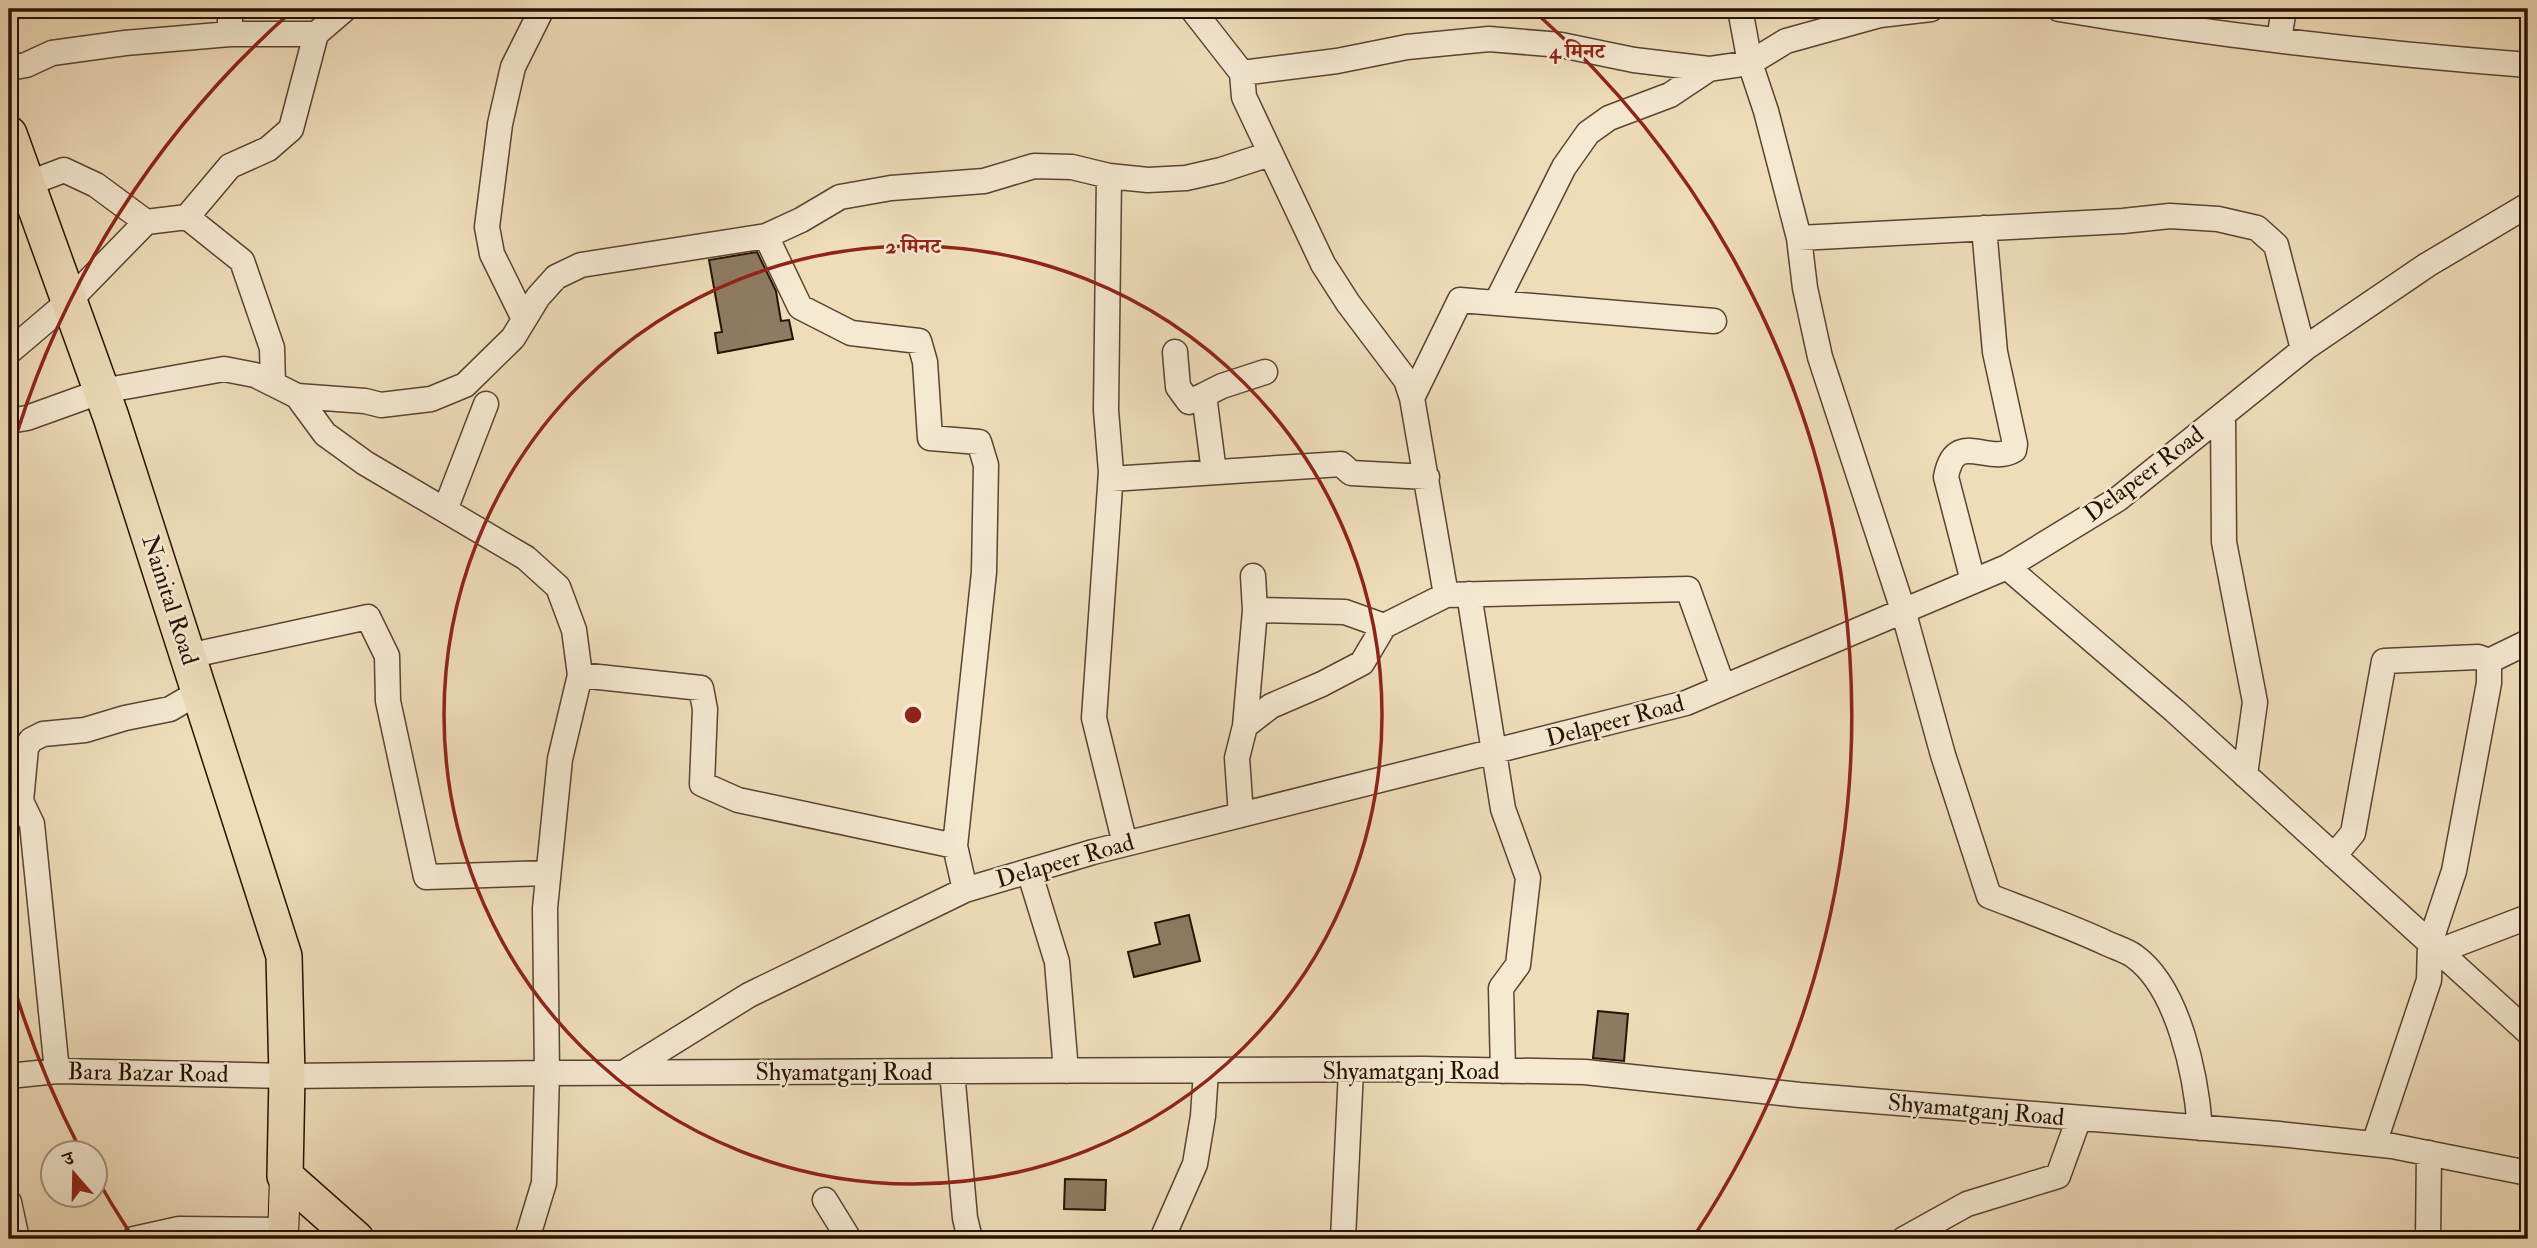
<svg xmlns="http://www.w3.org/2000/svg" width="2537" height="1248" font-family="'IM FELL Double Pica','Noto Serif Devanagari',serif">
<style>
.building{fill:#8f7b62;stroke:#271103;stroke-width:2}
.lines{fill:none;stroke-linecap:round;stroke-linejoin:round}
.minor-casing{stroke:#594431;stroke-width:27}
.major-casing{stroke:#271103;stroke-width:32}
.highway-casing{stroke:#271103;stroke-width:38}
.minor{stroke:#f5e9d2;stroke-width:24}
.major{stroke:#efddba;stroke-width:30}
.highway{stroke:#efddba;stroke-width:35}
.ring{fill:none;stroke:#8f2418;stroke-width:3.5}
.labels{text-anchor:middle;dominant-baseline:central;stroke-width:5;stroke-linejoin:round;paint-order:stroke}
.street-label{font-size:24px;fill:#271103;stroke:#f5e9d2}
.centre{fill:#8f2418;stroke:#f5e9d2;stroke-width:3.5}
.ring-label{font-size:21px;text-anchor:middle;font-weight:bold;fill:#8f2418;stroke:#f5e9d2;stroke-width:5;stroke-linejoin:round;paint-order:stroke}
</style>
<rect width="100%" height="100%" fill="#efddba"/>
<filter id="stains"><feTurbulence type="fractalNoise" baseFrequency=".00286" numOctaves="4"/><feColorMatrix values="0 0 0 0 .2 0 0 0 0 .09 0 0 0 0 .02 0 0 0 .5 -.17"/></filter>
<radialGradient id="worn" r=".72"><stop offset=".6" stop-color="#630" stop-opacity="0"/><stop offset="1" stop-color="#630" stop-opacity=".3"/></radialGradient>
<path class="building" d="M757 252 776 291 781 321 789 320 793 339 718 353 715 333 722 332 709 260Z
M1189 915 1200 961 1134 977 1128 952 1160 944 1155 923Z
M1598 1011 1628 1014 1624 1061 1593 1058Z
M1065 1179 1106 1180 1105 1210 1064 1209Z"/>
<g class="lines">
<g class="minor-casing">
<path id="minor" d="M1192 9 1242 73 1244 97 1323 264 1348 303 1406 380 1412 398 1446 595
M1740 9 1750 63 1766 111 1799 238 1805 288 1820 357 1903 610 1943 755 1989 896C2028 911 2067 925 2104 942 2114 947 2126 950 2134 956 2179 988 2196 1076 2200 1128
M2059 9C2214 35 2371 53 2528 65
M230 34V9
M2279 39 2284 9
M9 68 26 65 52 53 125 43 230 34H316
M1242 73 1337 61 1407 47 1489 39 1561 45 1634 60 1709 69
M1109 176 1106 410 1111 472 1094 718 1125 844
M27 184 64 170 96 185 146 222
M187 217 242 261 272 348 273 384
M766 236 800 307 851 333 919 341 925 362 930 438 979 442 986 465 984 572 955 846 965 890
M1799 238 2123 221 2170 216 2218 219 2257 228 2276 245 2303 349
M1496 303 1564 167 1588 133 1609 118 1670 95 1709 69 1750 63 1786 41 1880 15 1931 9
M524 319 492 254 487 227 500 124 513 67 542 9
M9 352 69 301 146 222 187 217 230 166 268 149 291 129 316 34 345 9
M1175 352 1178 387 1189 402 1204 395
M297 396 325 434 365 463 526 558 558 587 574 630 580 675 560 759 545 908 547 1073 544 1183 527 1239
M1412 398 1460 300 1714 321
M2223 415 2224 542 2255 702 2245 775
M9 421 27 418 102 391 224 369 255 375 297 396 365 401 381 405 431 399 465 385 513 338 538 297 556 277 581 265 766 236 801 220 840 197 891 188 984 181 1034 166 1072 167 1109 176 1148 180 1186 178 1221 170 1270 154
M1214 472 1204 395 1222 386 1265 372
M1111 479 1341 464 1351 473 1427 477
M445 510 486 404
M2007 567 2175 711 2528 1032
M1973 581 1946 477C1955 428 1988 466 2014 450L2015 444 1995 352 1984 228
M1469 594 1503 809 1528 878 1518 965 1501 988 1503 1071
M1384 626 1446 595 1688 589 1723 687
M188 656 368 617 387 656 388 701 426 877 548 873
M580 675 701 688 705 709 702 784 738 800 955 846
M1245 726 1255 610 1253 576
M9 796 21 801 32 824 57 1071
M21 801 26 748 31 740 43 734 85 730 125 718 170 709 199 692
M1241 815 1237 758 1245 726 1271 706 1322 684 1362 663 1384 626 1345 612 1255 610
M2334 856 2353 833 2384 661 2478 657 2489 661 2528 642
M1029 871 1057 962 1066 1071
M2439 951 2528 917
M952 1071 965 1218 970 1239
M625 1072 749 995 965 890 1093 852 1686 703 2007 567 2118 499 2308 346 2427 265 2528 205
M9 1076 57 1071 287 1076 547 1073 1423 1069 1585 1072 1800 1095 2279 1134 2392 1146 2528 1173
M2374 1144 2429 980 2430 943 2454 871 2489 683V661
M825 1200 849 1239
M9 1202 17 1239
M134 1239 179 1229 284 1230
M1162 1239 1195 1164 1203 1116 1206 1071
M1343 1239 1351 1070
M1904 1239 1967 1204 2058 1176 2079 1118
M2428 1239 2429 1153"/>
</g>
<g class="major-casing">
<path id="major" d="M283 1239 285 1176"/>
</g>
<g class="highway-casing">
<path id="highway" d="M9 134 111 417 284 956 287 1076 285 1176
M285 1176 356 1239"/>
</g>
<use href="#minor" class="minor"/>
<use href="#major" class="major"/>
<use href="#highway" class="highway"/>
</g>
<g class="ring">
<circle cx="913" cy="715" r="469"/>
<path d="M130 1233A939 939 0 0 1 96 1177M80 1149A939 939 0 0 1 10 974M10 456A939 939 0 0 1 291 12M1535 12A939 939 0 0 1 1696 1233"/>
</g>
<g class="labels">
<g class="street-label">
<text transform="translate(2144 474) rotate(-37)">Delapeer Road</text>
<text transform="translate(170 600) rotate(72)">Nainital Road</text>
<text transform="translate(1615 721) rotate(-15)">Delapeer Road</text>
<text transform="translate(1065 861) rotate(-16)">Delapeer Road</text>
<text x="1411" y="1071">Shyamatganj Road</text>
<text x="844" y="1072">Shyamatganj Road</text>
<text transform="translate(148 1073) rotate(1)">Bara Bazar Road</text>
<text transform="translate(1976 1110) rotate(5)">Shyamatganj Road</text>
</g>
</g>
<circle cx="913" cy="715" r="10" class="centre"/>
<g class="ring-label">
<text x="1577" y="58">4 मिनट</text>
<text x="913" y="253">2 मिनट</text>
</g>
<rect width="2537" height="1248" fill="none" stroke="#efddba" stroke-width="35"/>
<rect x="10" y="10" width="2516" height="1227" fill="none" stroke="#271103" stroke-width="3.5"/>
<rect x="18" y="18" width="2502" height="1213" fill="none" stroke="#271103" stroke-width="2"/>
<g transform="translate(74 1174) rotate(340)"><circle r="33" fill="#f5e9d2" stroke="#a3937f" stroke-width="2"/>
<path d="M0-5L12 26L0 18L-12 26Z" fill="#8f2418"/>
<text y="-10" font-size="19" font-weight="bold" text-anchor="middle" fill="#271103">उ</text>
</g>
<rect width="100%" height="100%" filter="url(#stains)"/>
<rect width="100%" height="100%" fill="url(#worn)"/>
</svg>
